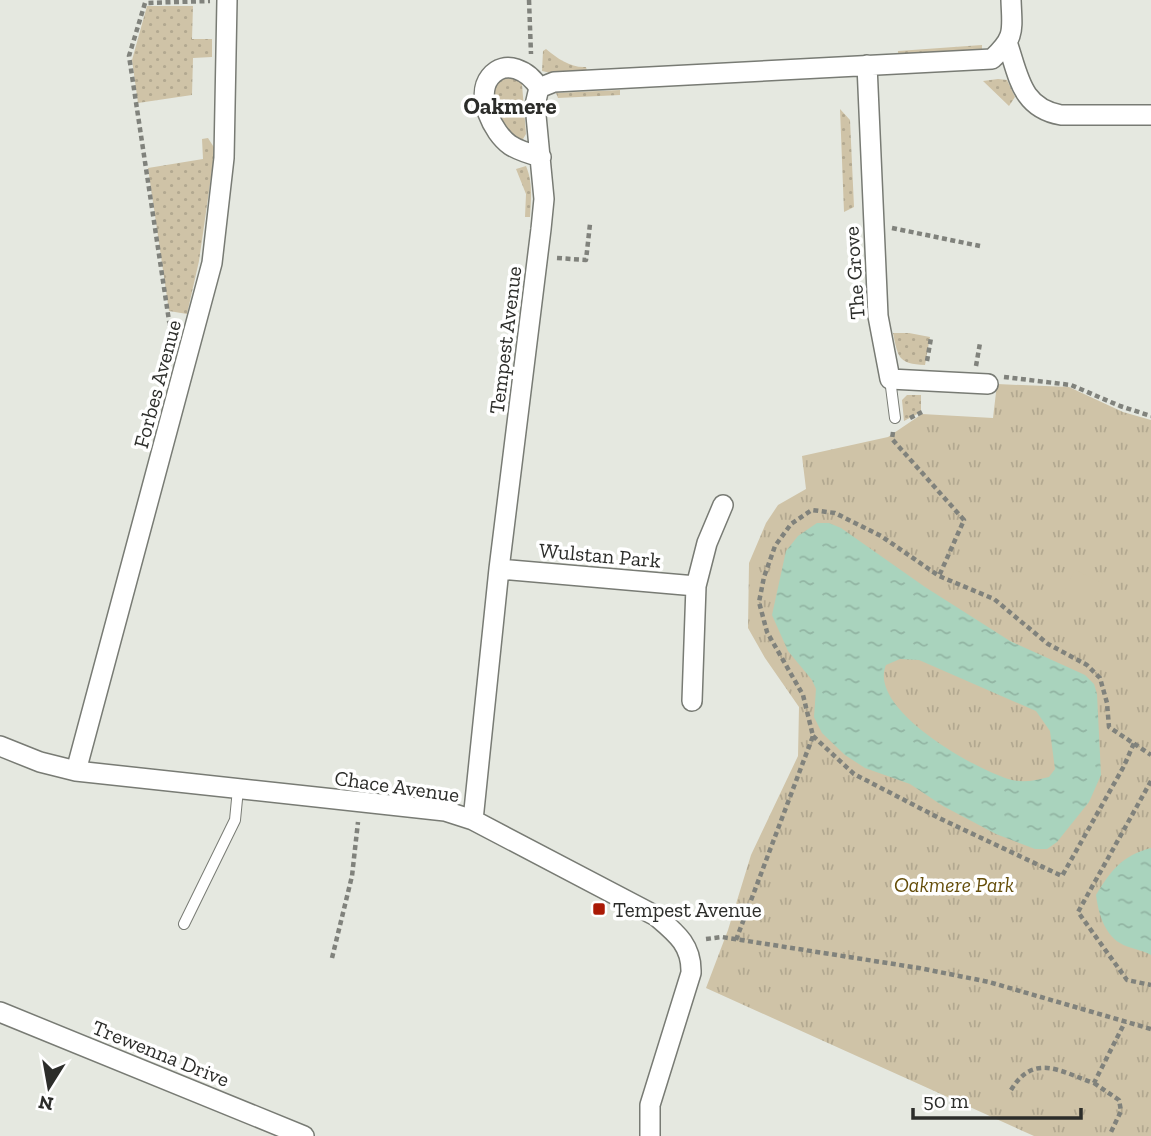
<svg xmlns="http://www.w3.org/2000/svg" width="1151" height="1136" font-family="'Zilla Slab',serif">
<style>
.grass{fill:url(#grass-dots)}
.park{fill:url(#park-tufts)}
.pitch{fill:#cfc3a7}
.water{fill:url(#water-ripples);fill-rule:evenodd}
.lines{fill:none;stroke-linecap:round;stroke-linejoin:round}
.service-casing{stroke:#787b74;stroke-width:12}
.minor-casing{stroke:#787b74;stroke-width:22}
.path{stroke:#80827c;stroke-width:4.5;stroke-dasharray:5 3.5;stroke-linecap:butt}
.service{stroke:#fff;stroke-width:10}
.minor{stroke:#fff;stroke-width:19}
.poi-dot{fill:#aa1905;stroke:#fff;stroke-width:2.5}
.labels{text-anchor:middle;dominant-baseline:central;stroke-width:7;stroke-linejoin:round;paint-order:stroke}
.street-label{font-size:21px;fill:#2c2d2a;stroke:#fff}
.park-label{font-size:21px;font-style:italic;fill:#654e0b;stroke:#fff}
.poi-label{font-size:21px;fill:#2c2d2a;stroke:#fff;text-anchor:start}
.neighbourhood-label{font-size:23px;font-weight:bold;fill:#2c2d2a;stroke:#fff}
</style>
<defs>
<pattern id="grass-dots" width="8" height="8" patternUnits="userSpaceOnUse" patternTransform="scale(1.75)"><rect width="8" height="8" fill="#cfc3a7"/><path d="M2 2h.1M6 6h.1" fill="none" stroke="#b2a890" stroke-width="1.8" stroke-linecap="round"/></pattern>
<pattern id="park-tufts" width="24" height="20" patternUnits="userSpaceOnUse" patternTransform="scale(1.75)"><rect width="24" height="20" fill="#cfc3a7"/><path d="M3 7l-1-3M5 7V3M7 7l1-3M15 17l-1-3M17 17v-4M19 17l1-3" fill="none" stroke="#b2a890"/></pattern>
<pattern id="water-ripples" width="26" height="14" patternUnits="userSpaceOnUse" patternTransform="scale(1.75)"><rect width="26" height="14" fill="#a9d3bd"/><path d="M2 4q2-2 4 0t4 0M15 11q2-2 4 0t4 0" fill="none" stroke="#92b5a3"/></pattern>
</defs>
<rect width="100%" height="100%" fill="#e5e8e0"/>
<path class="grass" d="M147 6H193L192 39H212V57L193 58 192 95 138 103 132 60Z
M982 45V51L898 56V51Z
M546 49C558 59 571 68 586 67L587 71 555 74 542 71 543 51Z
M504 73 519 77 522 84 526 134 523 139 517 141 492 111 490 86Z
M998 79 1007 80 1015 97 1009 106 983 81Z
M620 90V95L558 98 556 93Z
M840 109 850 120 854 207 844 212Z
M208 138 215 149 199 261 187 314 169 311 148 168 203 159 202 139Z
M526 166C533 182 531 199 530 217H525L526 194 516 169Z
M893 333H909L930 337 925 365C898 364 898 357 893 333Z
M907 395H921V412L904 421 902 400Z"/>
<path class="park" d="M997 384 1069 387 1123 412 1151 420V1136H1034L706 988 728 930 751 855 798 756 799 707 765 658 748 628 749 563 766 523 778 505 806 489 802 456 888 437 922 414 993 418Z"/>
<path class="pitch" d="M1075 570 1103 583 1089 611 1061 597Z"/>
<path class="water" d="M817 523H829L841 528 925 587 1010 641 1085 675 1094 684 1097 694 1101 775 1089 802 1057 842 1047 849H1035L996 834 943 806 910 784 865 768 845 755 822 733 814 717 816 689 812 680 788 651 772 615 786 551 798 536ZM900 659 919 660 1036 711 1050 731 1055 769 1049 777C1037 780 1024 783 1012 780 977 771 867 709 886 665Z
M1151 848V955C1141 949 1129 949 1120 943 1104 934 1098 911 1096 895 1112 869 1122 856 1151 848Z"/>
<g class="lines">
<g class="service-casing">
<path id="service" d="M890 379 895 418
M184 924 235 820 238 789"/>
</g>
<g class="minor-casing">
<path id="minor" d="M1008 45C1019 78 1022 108 1061 115H1151
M867 65 878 316 890 379 988 384
M539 88C529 71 505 58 490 77 475 96 493 133 510 145 519 151 530 154 541 157
M499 569 696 586
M692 701 696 586 707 543 723 505
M0 746 40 762 76 771 445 811 473 820 656 916C676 933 692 945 691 973L650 1105V1136
M76 771 212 263 224 158 227 0
M473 820 499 569 541 229 544 199 535 105 539 88 554 82 992 59C1016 37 1012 30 1011 0
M0 1012 304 1136"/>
</g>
<path class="path" d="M529 0 531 54
M892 228 980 246
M557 258 586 260 590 224
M171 334 129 56 145 3 210 1
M927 361 931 338
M976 366 980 343
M1004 377 1071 385 1120 406 1151 416
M910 418 922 412
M893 432 892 439 964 520 939 576
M813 736 854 774 939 818 1062 876 1124 766 1134 743
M1151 781 1078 912 1127 980 1151 985
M706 939 722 937 919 968 989 982 1151 1029
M736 940 813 736 803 695 767 632 759 602 764 577 775 546 791 524 812 510 835 513 881 536 939 576 994 599 1048 644 1087 665 1100 678 1107 703 1109 727 1151 755
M332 958 352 876 358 822
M1094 1083 1119 1100 1121 1111 1111 1132
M1011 1090C1034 1052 1061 1072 1094 1083L1125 1022"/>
<use href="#service" class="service"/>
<use href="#minor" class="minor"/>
</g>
<rect class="poi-dot" x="592" y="902" width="14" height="14" rx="3.5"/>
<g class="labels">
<g class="street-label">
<text transform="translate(854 273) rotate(-94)">The Grove</text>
<text transform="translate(505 340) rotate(-83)">Tempest Avenue</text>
<text transform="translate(157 384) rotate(-75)">Forbes Avenue</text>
<text transform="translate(600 555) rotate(5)">Wulstan Park</text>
<text transform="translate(397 786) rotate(8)">Chace Avenue</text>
<text transform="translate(161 1053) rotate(22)">Trewenna Drive</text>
</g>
<g class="park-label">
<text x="954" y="884">Oakmere Park</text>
</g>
<g class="poi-label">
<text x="613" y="909">Tempest Avenue</text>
</g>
<g class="neighbourhood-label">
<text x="510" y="106">Oakmere</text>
</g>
</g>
<g transform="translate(49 1087) rotate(191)" stroke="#ffffff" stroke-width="5" paint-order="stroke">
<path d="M0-5L12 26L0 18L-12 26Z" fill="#2c2d2a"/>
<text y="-10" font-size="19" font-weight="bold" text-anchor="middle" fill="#2c2d2a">N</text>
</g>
<path d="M913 1108v10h168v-10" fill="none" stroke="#2c2d2a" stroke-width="3.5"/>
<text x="923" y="1108" font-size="21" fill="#2c2d2a" stroke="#ffffff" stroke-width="5" paint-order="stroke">50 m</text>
</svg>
